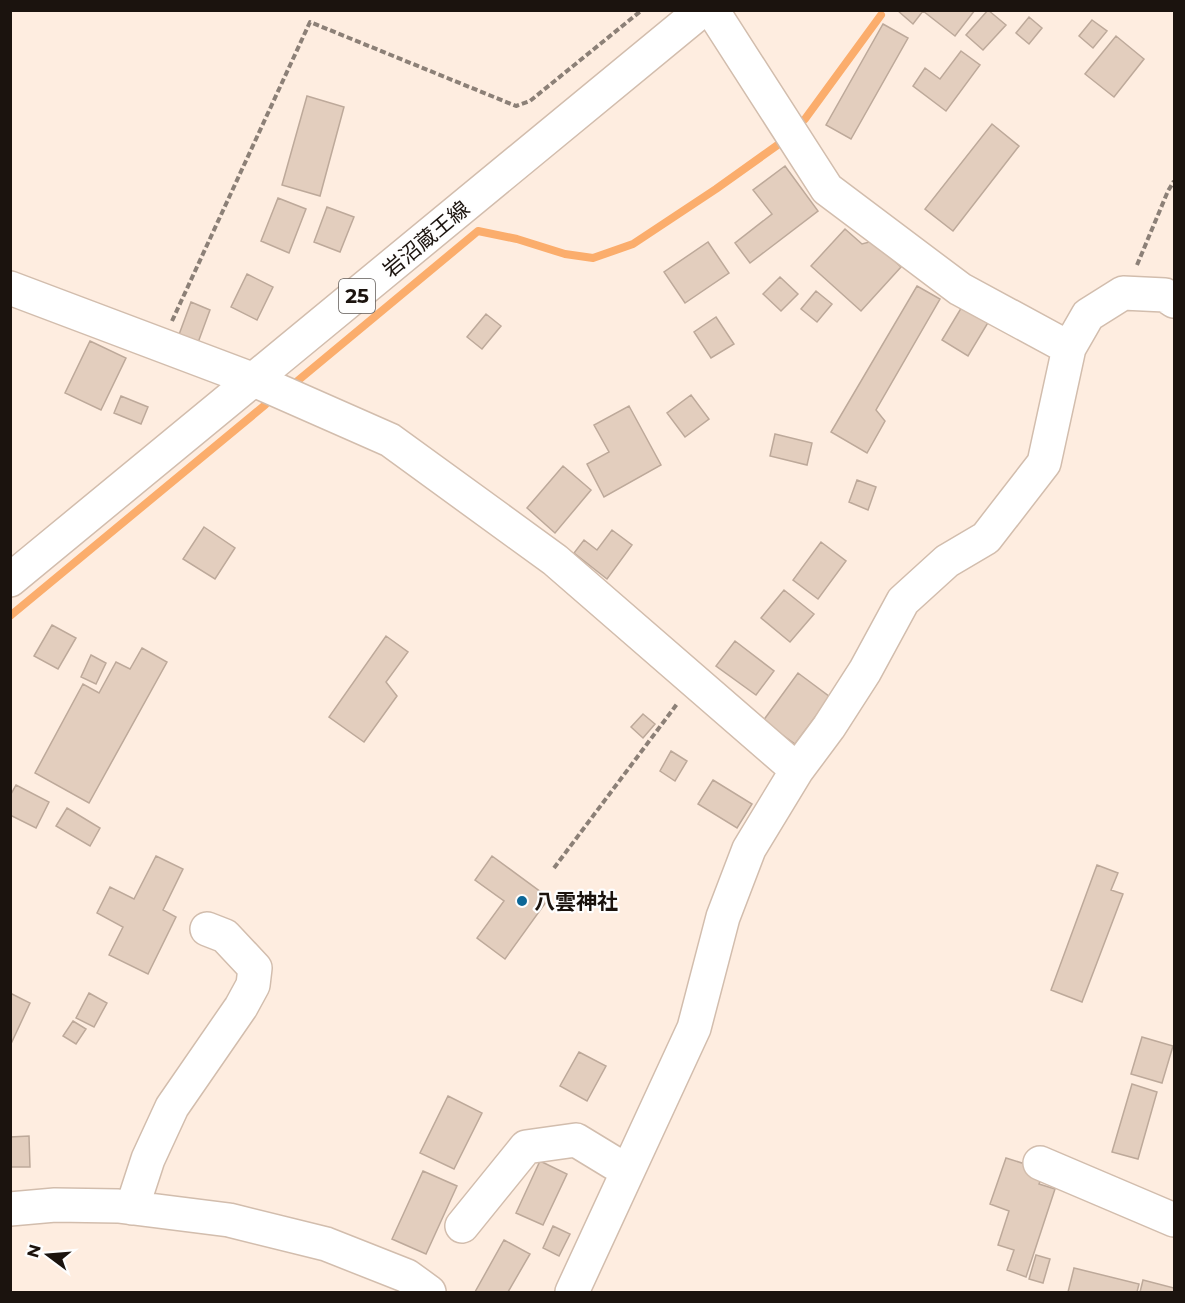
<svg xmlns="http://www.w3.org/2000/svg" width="1185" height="1303" font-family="Montserrat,'Noto Sans JP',sans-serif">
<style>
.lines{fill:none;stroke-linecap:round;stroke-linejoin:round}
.stream{stroke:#fbad6c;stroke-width:8}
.building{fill:#e3cebe;stroke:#bda99a;stroke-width:1.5}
.minor-casing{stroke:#d2bdad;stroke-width:36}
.major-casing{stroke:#d2bdad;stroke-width:36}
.path{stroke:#8c8077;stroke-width:4;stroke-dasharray:6 3;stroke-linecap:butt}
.minor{stroke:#fff;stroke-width:33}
.major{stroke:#fff;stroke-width:33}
.poi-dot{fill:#0c6797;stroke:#fefefe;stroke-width:2}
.labels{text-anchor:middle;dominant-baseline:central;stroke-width:4.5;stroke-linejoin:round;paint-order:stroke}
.shield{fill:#fefefe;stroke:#5f5a56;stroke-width:1.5}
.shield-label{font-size:20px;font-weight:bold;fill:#1b130e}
.street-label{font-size:21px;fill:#1b130e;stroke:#fefefe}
.poi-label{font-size:21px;font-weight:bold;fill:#1b130e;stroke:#fefefe;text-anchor:start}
</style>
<rect width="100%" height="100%" fill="#feede0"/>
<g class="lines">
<path class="stream" d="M805 119 881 15
M295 383 478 231 517 239 565 254 593 258 633 244 716 189 779 144
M10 616 265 405"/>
</g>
<path class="building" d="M897 10H975L955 36 923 11 913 24Z
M988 10 1006 25 983 50 966 35Z
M1029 17 1042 28 1029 44 1016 33Z
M1092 20 1107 31 1093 48 1079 36Z
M883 24 908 38 851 139 826 125Z
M1116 36 1144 59 1114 97 1085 74Z
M961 51 980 65 946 111 913 86 925 68 940 79Z
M307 96 344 107 320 196 282 185Z
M992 124 1019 146 953 231 925 209Z
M785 166 818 211 750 263 735 243 772 214 753 190Z
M278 198 306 209 289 253 261 241Z
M327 207 354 217 340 252 314 242Z
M845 229 862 244 873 241 901 267 861 311 811 266Z
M708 242 729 273 685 303 664 272Z
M247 274 273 287 257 320 231 307Z
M780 277 798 294 781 311 763 294Z
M917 286 940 299 876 410 885 421 867 453 831 432Z
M816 291 832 304 817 322 801 309Z
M966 300 992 316 968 356 942 340Z
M191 302 210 310 196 348 177 340Z
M486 314 501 326 482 349 467 337Z
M716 317 734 344 711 358 694 332Z
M90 341 126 358 101 410 65 393Z
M691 395 709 419 685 437 667 413Z
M121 396 148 407 141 424 114 413Z
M629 406 661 465 604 497 587 464 609 452 594 425Z
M775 434 812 443 807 465 770 456Z
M563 466 591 490 555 533 527 508Z
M857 480 876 487 868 510 849 502Z
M204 527 235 548 215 579 183 559Z
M612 530 632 545 607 579 574 553 584 540 597 550Z
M821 542 846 561 818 599 793 580Z
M784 590 814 614 790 642 761 618Z
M52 625 76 638 58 669 34 656Z
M386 636 408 652 386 682 397 696 364 742 329 717Z
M735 641 774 671 756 695 716 666Z
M142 648 167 662 89 803 35 773 83 684 99 693 116 662 130 669Z
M91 655 106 663 96 684 81 677Z
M798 673 830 697 795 744 763 721Z
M643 714 655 724 643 738 631 727Z
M671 751 687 761 675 781 660 771Z
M713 780 752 804 737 828 698 804Z
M16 785 49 802 36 828 10 815V796Z
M67 808 100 828 90 846 56 826Z
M156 856 183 869 163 910 176 917 148 974 109 955 123 927 97 913 110 887 134 899Z
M492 856 549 898 505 959 477 938 504 901 475 880Z
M1097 865 1118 873 1111 890 1123 894 1082 1002 1051 990Z
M10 993 30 1003 10 1046Z
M89 993 107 1003 94 1027 76 1018Z
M73 1021 86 1029 76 1044 63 1036Z
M1142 1037 1173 1046 1162 1083 1131 1074Z
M579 1052 606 1066 587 1101 560 1086Z
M1132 1084 1157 1092 1138 1159 1112 1152Z
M448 1096 482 1113 454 1169 420 1153Z
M29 1136 30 1167H10V1137Z
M1006 1158 1044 1170 1039 1184 1055 1189 1026 1277 1007 1270 1014 1250 998 1245 1009 1211 990 1204Z
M540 1161 567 1174 543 1225 516 1213Z
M423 1171 457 1186 426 1254 392 1239Z
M553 1226 570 1234 559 1256 543 1248Z
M504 1240 530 1254 508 1292H475Z
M1036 1255 1050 1259 1043 1283 1029 1279Z
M1074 1268 1139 1284 1137 1292H1068Z
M1143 1280 1174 1288V1292H1140Z"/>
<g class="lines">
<g class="minor-casing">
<path id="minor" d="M712 10 827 189 960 289 1069 348
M10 288 254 380 390 440 555 560 797 770
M1040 1163 1174 1220
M132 1208 148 1159 172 1107 241 1007 253 985 255 968 225 936 207 929
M10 1209 55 1205 118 1206 229 1220 326 1244 407 1276 429 1292
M462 1226 526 1147 576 1140 627 1171
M572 1292 694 1028 723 917 749 849 797 770 829 727 865 671 903 601 947 561 986 538 1044 463 1069 348 1088 315 1123 293 1165 295 1174 301"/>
</g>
<g class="major-casing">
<path id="major" d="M10 580 702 10"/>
</g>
<path class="path" d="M1137 265 1168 191 1174 181
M172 321 310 22 516 106 530 101 642 10
M554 868 677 704"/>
<use href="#minor" class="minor"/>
<use href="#major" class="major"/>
</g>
<circle class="poi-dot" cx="522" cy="901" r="6"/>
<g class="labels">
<rect class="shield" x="339" y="279" width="36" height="34" rx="4.5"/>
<g class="shield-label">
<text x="357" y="296">25</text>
</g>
<g class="street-label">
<text transform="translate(426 239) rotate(-40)">岩沼蔵王線</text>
</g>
<g class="poi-label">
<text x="534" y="901">八雲神社</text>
</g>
</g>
<rect width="1185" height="1303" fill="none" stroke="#1b130e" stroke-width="24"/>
<g transform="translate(48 1255) rotate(286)" stroke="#fefefe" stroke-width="4.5" paint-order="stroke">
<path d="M0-4.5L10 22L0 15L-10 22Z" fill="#1b130e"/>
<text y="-9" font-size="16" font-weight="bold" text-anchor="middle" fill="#1b130e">N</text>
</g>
</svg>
